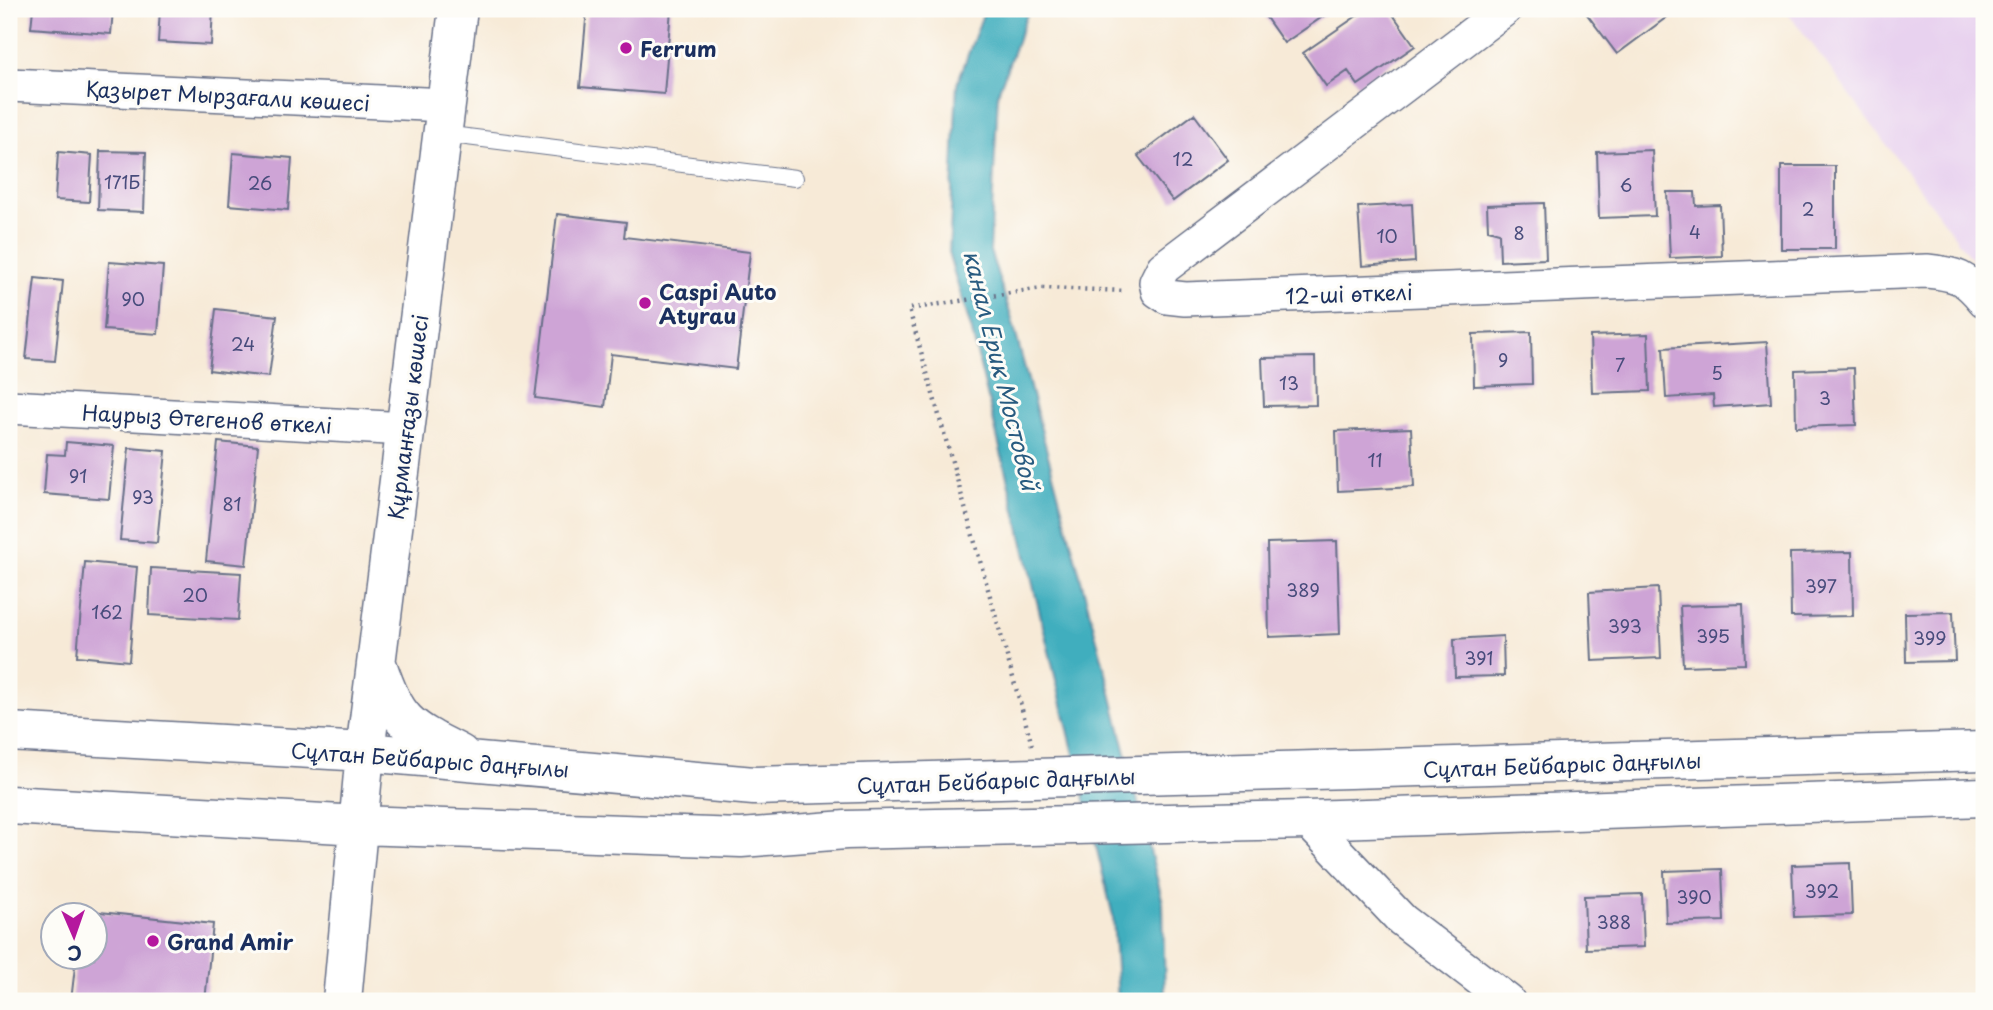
<svg xmlns="http://www.w3.org/2000/svg" width="1993" height="1010" font-family="'Playpen Sans',sans-serif">
<style>
.built{fill:#e8d2ef}
.water{fill:#40aebe;stroke:#2e6e8e;stroke-width:2}
.building{fill:#cea4d6}
.lines{fill:none;stroke-linecap:round;stroke-linejoin:round}
.service-casing{stroke:#687088;stroke-width:18}
.minor-casing{stroke:#687088;stroke-width:36}
.primary-casing{stroke:#687088;stroke-width:41}
.path{stroke:#687088;stroke-width:4.5;stroke-dasharray:2 5;stroke-linecap:butt}
.service{stroke:#fff;stroke-width:16}
.minor{stroke:#fff;stroke-width:33}
.primary{stroke:#fff;stroke-width:38}
.poi-dot{fill:#b5179e;stroke:#fdfcf7;stroke-width:2.5}
.labels{text-anchor:middle;dominant-baseline:central;stroke-width:6;stroke-linejoin:round;paint-order:stroke}
.number-label{font-size:18px;fill:#484c7c}
.poi-label{font-size:21px;font-weight:bold;fill:#1b2f5e;stroke:#fdfcf7;text-anchor:start}
.street-label{font-size:21px;fill:#1b2f5e;stroke:#fdfcf7}
.water-label{font-size:23px;font-style:italic;fill:#285b80;stroke:#fdfcf7}
</style>
<rect width="100%" height="100%" fill="#fdfcf7"/>
<filter id="ink" filterUnits="userSpaceOnUse"><feTurbulence type="fractalNoise" baseFrequency=".0143" numOctaves="2"/><feDisplacementMap in="SourceGraphic" scale="14" xChannelSelector="R" yChannelSelector="G"/><feConvolveMatrix kernelMatrix="1 2 1 2 8 2 1 2 1" color-interpolation-filters="sRGB"/></filter>
<filter id="wash" filterUnits="userSpaceOnUse"><feTurbulence type="fractalNoise" baseFrequency=".00686" numOctaves="4" result="noise"/><feDisplacementMap in="SourceGraphic" scale="28" xChannelSelector="R" yChannelSelector="G"/><feGaussianBlur stdDeviation="1.57" result="paint"/><feColorMatrix in="noise" values="0 0 0 0 0 0 0 0 0 0 0 0 0 0 0 0 0 1.4 0 .05"/><feComposite in="paint" operator="in"/></filter>
<g filter="url(#wash)">
<rect width="100%" height="100%" fill="#f7ead7"/>
<path class="built" d="M1785 9H1984V276L1812 44Z"/>
<path class="water" d="M985 9H1029L998 93 990 251 1011 316 1108 681 1163 903 1165 1001H1118L1113 916 971 328 949 256 957 84Z"/>
<g id="blocks">
<path class="building" d="M33 9H113L111 34 31 28Z
M160 9H213L211 45 158 42Z
M587 9H671L664 94 580 87Z
M1260 9H1334L1284 43Z
M1367 9H1389L1415 46 1358 85 1348 71 1326 86 1303 53Z
M1583 9H1667L1671 14 1617 54Z
M1194 114 1228 160 1173 201 1138 156Z
M1652 150 1655 216 1599 218 1597 152Z
M100 151 146 152 144 212 98 210Z
M58 152 92 155 89 202 55 200Z
M233 153 292 158 288 210 229 205Z
M1781 166H1835V249H1781Z
M1667 192H1695L1696 206 1720 205 1722 256 1670 258Z
M9 193H13L11 218H9Z
M1544 203 1546 259 1500 261 1499 233 1488 230 1487 205Z
M1412 204 1415 262 1362 266 1358 207Z
M557 214 626 222 624 237 750 252 736 369 611 354 605 407 535 398Z
M109 262 163 266 158 334 104 330Z
M35 278 63 281 55 361 26 359Z
M216 309 277 316 269 377 209 370Z
M1531 332 1532 384 1474 386 1473 334Z
M1648 334 1650 391 1592 393 1590 336Z
M1767 342 1771 403 1714 407 1713 395 1666 398 1663 348Z
M1315 357 1316 405 1264 406 1262 358Z
M1854 368 1856 425 1796 427 1795 370Z
M1411 428 1414 487 1338 491 1336 431Z
M66 442 114 446 109 499 44 494 47 454 65 455Z
M218 442 258 446 246 565 206 561Z
M129 448 166 451 157 543 120 540Z
M1337 541 1340 634 1269 637 1267 543Z
M1852 552 1853 616 1791 617 1790 553Z
M85 562 137 567 129 661 77 656Z
M151 568 241 573 238 620 149 615Z
M1658 588 1661 658 1592 661 1589 592Z
M1743 604 1745 664 1683 666 1680 606Z
M1953 612 1955 661 1906 662 1905 613Z
M1503 636 1504 676 1455 677 1454 639Z
M1850 863 1852 915 1794 917 1792 865Z
M1722 869 1724 921 1666 923 1664 871Z
M1642 894 1644 947 1586 949 1584 896Z
M81 910 213 924 205 1001H71L76 958H94V916H81Z"/>
</g>
</g>
<g filter="url(#ink)">
<use href="#blocks" fill-opacity="0" stroke="#687088" stroke-width="2"/>
<g class="lines">
<g class="service-casing">
<path id="service" d="M443 134 795 178"/>
</g>
<g class="minor-casing">
<path id="minor" d="M1505 9 1163 268 1156 282 1158 291 1167 297 1185 299 1927 271C1956 274 1966 277 1984 300
M9 85 446 105
M9 407 406 429
M1307 820 1402 920 1508 1001"/>
</g>
<g class="primary-casing">
<path id="primary" d="M377 664C397 722 406 727 460 754
M9 732 365 752 754 786 1984 751
M9 805 359 825 741 838 846 830 1307 820 1984 797
M342 1001 365 752 458 9"/>
</g>
<path class="path" d="M1032 745 909 309 1042 288 1125 291"/>
<use href="#service" class="service"/>
<use href="#minor" class="minor"/>
<use href="#primary" class="primary"/>
</g>
</g>
<g class="poi-dot">
<circle cx="626" cy="48" r="7"/>
<circle cx="645" cy="303" r="7"/>
<circle cx="153" cy="941" r="7"/>
</g>
<g class="labels">
<g class="number-label">
<text x="1183" y="158">12</text>
<text x="122" y="181">171Б</text>
<text x="260" y="182">26</text>
<text x="1626" y="184">6</text>
<text x="1808" y="208">2</text>
<text x="1695" y="231">4</text>
<text x="1519" y="232">8</text>
<text x="1387" y="235">10</text>
<text x="133" y="298">90</text>
<text x="243" y="343">24</text>
<text x="1503" y="359">9</text>
<text x="1620" y="364">7</text>
<text x="1717" y="372">5</text>
<text x="1289" y="382">13</text>
<text x="1825" y="397">3</text>
<text x="1375" y="459">11</text>
<text x="78" y="475">91</text>
<text x="143" y="496">93</text>
<text x="232" y="503">81</text>
<text x="1821" y="585">397</text>
<text x="1303" y="589">389</text>
<text x="195" y="594">20</text>
<text x="107" y="611">162</text>
<text x="1625" y="625">393</text>
<text x="1713" y="635">395</text>
<text x="1930" y="637">399</text>
<text x="1479" y="657">391</text>
<text x="1822" y="890">392</text>
<text x="1694" y="896">390</text>
<text x="1614" y="921">388</text>
</g>
<g class="poi-label">
<text x="640" y="48">Ferrum</text>
<text x="659" y="291">Caspi Auto<tspan x="659" dy="24">Atyrau</tspan></text>
<text x="167" y="941">Grand Amir</text>
</g>
<g class="street-label">
<text transform="translate(228 95) rotate(3)">Қазырет Мырзағали көшесі</text>
<text transform="translate(1349 293) rotate(-2)">12-ші өткелі</text>
<text transform="translate(407 417) rotate(-83)">Құрманғазы көшесі</text>
<text transform="translate(207 418) rotate(3)">Наурыз Өтегенов өткелі</text>
<text transform="translate(430 759) rotate(4)">Сұлтан Бейбарыс даңғылы</text>
<text transform="translate(1562 764) rotate(-2)">Сұлтан Бейбарыс даңғылы</text>
<text transform="translate(996 780) rotate(-2)">Сұлтан Бейбарыс даңғылы</text>
</g>
<g class="water-label">
<text transform="translate(1002 370) rotate(76)">канал Ерик Мостовой</text>
</g>
</g>
<rect width="1993" height="1010" fill="none" stroke="#fdfcf7" stroke-width="35"/>
<g transform="translate(74 936) rotate(178)"><circle r="33" fill="#fdfcf7" stroke="#a3aaba" stroke-width="2"/>
<path d="M0-5L12 26L0 18L-12 26Z" fill="#b5179e"/>
<text y="-10" font-size="19" font-weight="bold" text-anchor="middle" fill="#1b2f5e">С</text>
</g>
</svg>
